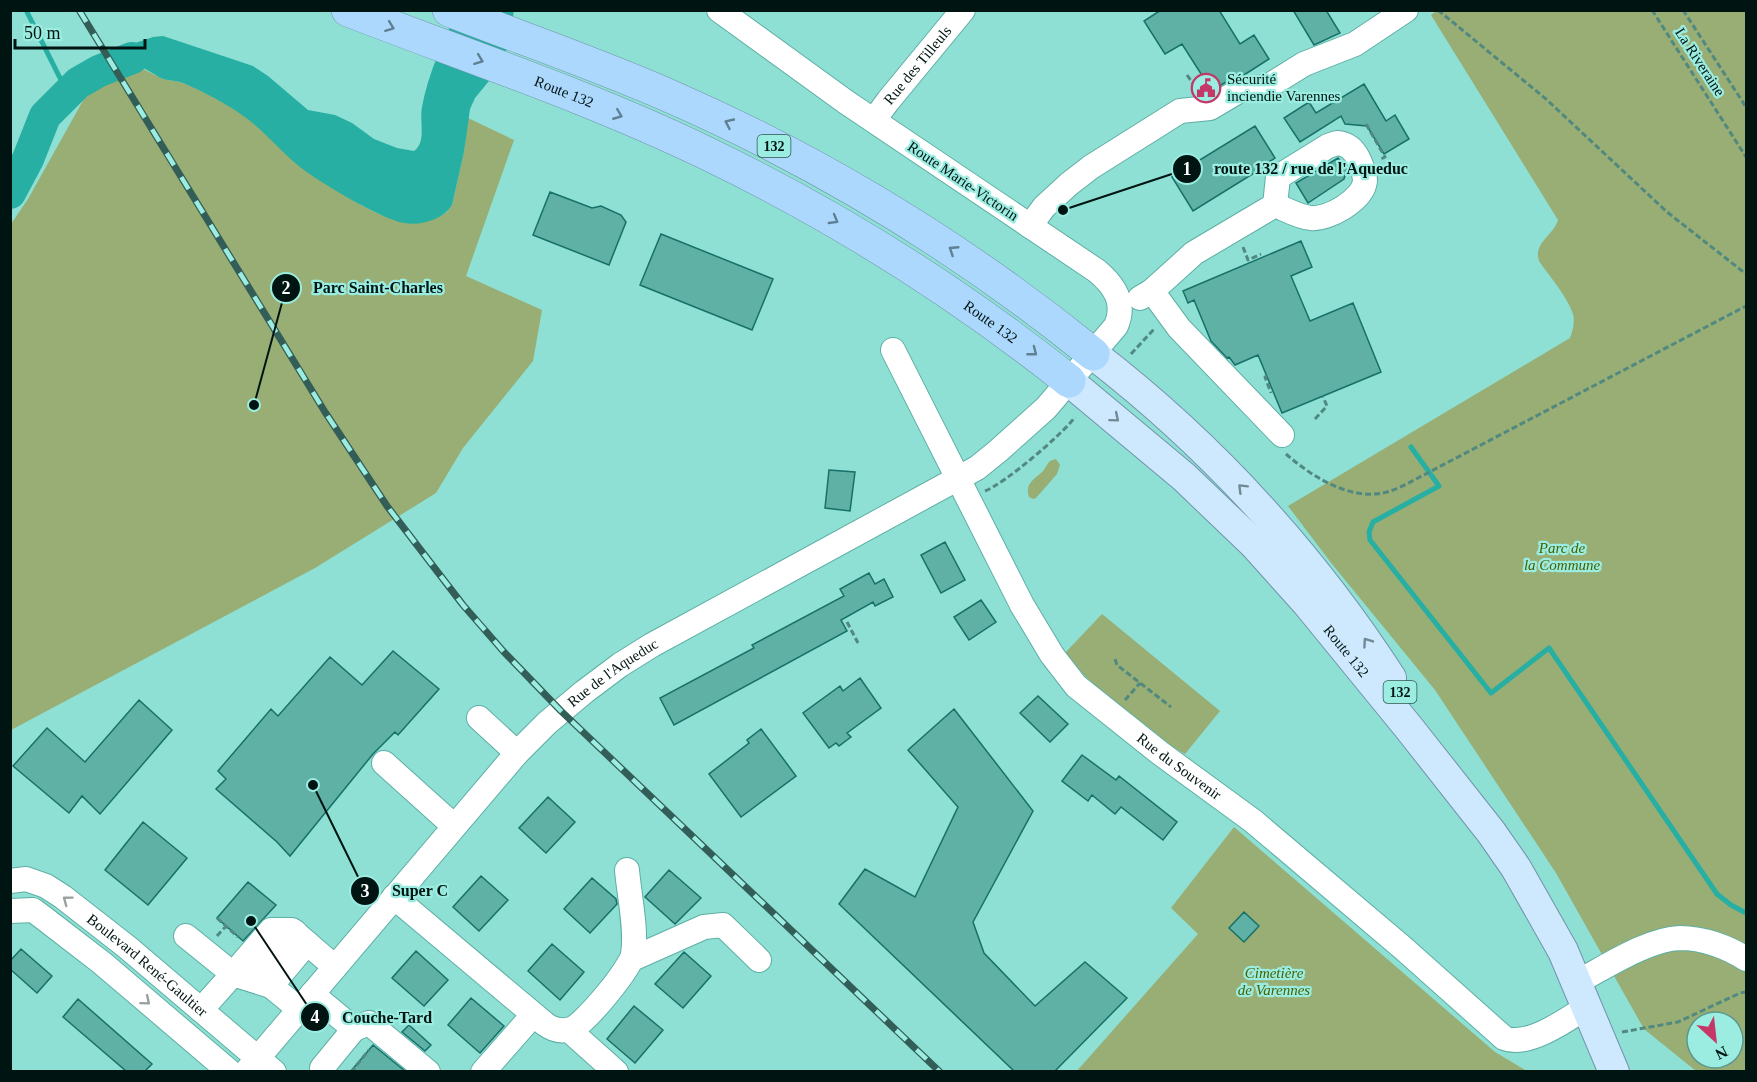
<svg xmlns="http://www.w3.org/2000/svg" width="1757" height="1082" font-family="Georgia,serif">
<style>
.green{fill:#98ae74;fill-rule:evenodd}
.water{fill:#26afa2}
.pier{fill:#8edfd4}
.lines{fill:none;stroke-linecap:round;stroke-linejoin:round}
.stream{stroke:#26afa2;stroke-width:5}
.river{stroke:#26afa2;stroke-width:32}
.building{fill:#5fb0a5;stroke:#167168;stroke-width:1.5}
.minor-casing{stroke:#5eafa4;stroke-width:26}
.major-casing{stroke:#7094ab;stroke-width:32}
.highway-casing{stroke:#7094ab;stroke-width:34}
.path{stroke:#518981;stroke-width:3;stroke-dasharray:6 3;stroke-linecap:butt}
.minor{stroke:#fff;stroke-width:24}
.major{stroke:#cee8fe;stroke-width:30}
.highway{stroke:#add8fd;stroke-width:33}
.rail-casing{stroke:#335e58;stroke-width:7}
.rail{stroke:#9bede1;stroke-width:4.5;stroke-dasharray:14;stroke-linecap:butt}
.oneway{stroke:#5f8093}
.oneway2{stroke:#718994}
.oneway3{stroke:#99a1a0}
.labels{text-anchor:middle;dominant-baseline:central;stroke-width:4.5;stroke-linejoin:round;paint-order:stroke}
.shield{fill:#9bede1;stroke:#2e5650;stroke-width:1.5}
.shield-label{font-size:14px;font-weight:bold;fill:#001512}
.street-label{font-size:15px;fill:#001512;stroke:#9bede1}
.poi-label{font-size:15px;fill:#001512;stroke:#9bede1;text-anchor:start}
.park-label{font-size:15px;font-style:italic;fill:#476000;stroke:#9bede1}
.leader{fill:none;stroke:#001512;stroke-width:2}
.callout-dot{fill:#001512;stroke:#9bede1;stroke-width:2}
.mark-label{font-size:18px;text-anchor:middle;font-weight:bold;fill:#fff}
.callout-label{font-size:16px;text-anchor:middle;font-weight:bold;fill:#001512;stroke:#9bede1;stroke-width:4.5;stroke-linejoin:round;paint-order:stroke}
</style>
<rect width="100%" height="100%" fill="#8edfd4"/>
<path class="green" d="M1438 10 1746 11V1071H1696L1644 1029 1556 873 1435 690 1332 564 1288 506 1570 338C1573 330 1575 322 1573 314 1567 296 1550 277 1539 261 1533 243 1553 236 1558 220L1431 15ZM1697 1022H1733V1058H1697Z
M136 66C145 69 152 74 161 78 167 81 176 80 183 83 197 88 227 104 240 113 283 143 374 239 430 220 440 217 447 214 452 205L464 152 468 118 514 140 466 276 542 310 533 361 463 448 436 493 315 568 11 730V224L28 199 85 97 110 76 124 68Z
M1056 459 1060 465 1057 474 1036 498 1033 499 1029 497C1025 484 1032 481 1041 473 1045 470 1046 465 1050 461Z
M1102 614 1220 711 1185 754C1141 729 1096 692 1065 653Z
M1234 827 1495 1052 1527 1071 1076 1072 1198 934 1171 908Z"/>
<path class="water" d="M457 11H514L506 51 493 76 475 98 470 109 464 152 452 205C443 220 420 226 404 223 381 219 319 182 300 167 279 150 261 127 239 113 225 103 198 89 183 83 176 80 167 81 161 78 153 74 145 67 136 66 123 66 110 77 100 83L86 60 153 37 163 36 253 66 268 76 308 110 335 115 352 123 374 139 397 148 414 151C427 141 419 122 422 107 428 74 443 42 457 11Z"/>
<path class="pier" d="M110 48 125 72 112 79 96 53Z"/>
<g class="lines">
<path class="stream" d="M26 10 68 94
M1411 447 1439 486 1373 522 1369 532 1370 540 1491 693 1549 648 1717 894 1731 905 1746 913"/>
<path class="river" d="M10 193 28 159 45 116 78 83 99 71 132 58"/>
</g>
<path class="building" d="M1161 10H1219L1240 44 1254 35 1269 59 1244 75 1235 77 1205 94 1198 84 1205 80 1182 44 1165 54 1144 21Z
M1293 10H1326L1340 33 1314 45Z
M1364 84 1386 121 1395 115 1409 139 1384 154 1367 126 1345 124 1341 116 1300 142 1284 118 1309 102 1316 113Z
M1255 126 1275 158 1263 166 1267 165 1193 211 1172 177Z
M1338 158 1347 169 1344 179 1308 203 1296 183Z
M550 192 592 208 601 206 621 215 626 222 609 265 533 235Z
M661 234 773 279 752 330 640 285Z
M1301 241 1312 267 1291 276 1310 321 1353 303 1381 372 1282 413 1258 355 1235 365 1229 357 1227 358 1211 341 1194 300 1188 303 1183 291Z
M829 470 855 472 850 511 825 508Z
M945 542 965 580 941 593 921 555Z
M869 573 875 584 884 579 893 597 875 606 873 602 841 620 847 631 674 725 660 698 754 648 752 645 844 596 840 589Z
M981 600 996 622 969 640 954 617Z
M393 651 439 689 398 735 395 732 373 754 290 856 277 842 216 789 226 779 218 771 271 709 278 716 330 657 362 685Z
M860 678 881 708 847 733 851 737 839 746 836 743 829 748 803 713 840 686 843 691Z
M1038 696 1068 724 1050 742 1020 713Z
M139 700 172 730 100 814 82 796 69 813 13 766 47 728 85 762Z
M954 709 1033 811 973 922 984 953 1035 1006 1085 962 1127 998 1055 1071H1014L839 904 865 869 915 897 958 807 908 750Z
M761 729 796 776 741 817 709 774 749 743 747 740Z
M1082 755 1116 780 1119 776 1177 822 1163 840 1121 807 1115 814 1092 795 1088 801 1062 781Z
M548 797 575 822 546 853 519 828Z
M143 822 187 858 148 905 105 870Z
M669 870 701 898 675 924 645 897Z
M481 876 508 900 479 931 453 907Z
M592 878 616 899 617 904 590 933 564 909Z
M248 882 276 905 243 941 217 918Z
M1244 912 1259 926 1244 942 1229 928Z
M552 944 584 972 560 1000 528 971Z
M21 949 52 976 37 993 10 969V961Z
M416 951 448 980 424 1006 392 978Z
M684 952 711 976 683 1008 655 984Z
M471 998 504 1026 480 1053 448 1025Z
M78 999 152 1064 145 1071H126L63 1017Z
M634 1006 663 1030 635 1063 607 1039Z
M409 1025 431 1045 425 1051 402 1032Z
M373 1045 405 1071H351Z"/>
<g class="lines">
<g class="minor-casing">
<g id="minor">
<path id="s1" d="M874 120 888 101 963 10"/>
<path d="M1337 143C1348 144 1353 149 1358 158 1361 165 1365 172 1365 181 1363 200 1328 220 1311 218 1299 217 1287 210 1275 205L1278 177 1328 146Z"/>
<path d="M1030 226 1044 207 1069 184 1091 167 1180 111 1210 108 1242 89 1267 87 1304 64 1355 44 1406 10"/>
<path d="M1152 291 1179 328 1282 435"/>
<path d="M1140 298 1152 291 1194 253 1275 205"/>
<path id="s2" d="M893 350 1022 605 1052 655 1076 686 1160 753 1253 821 1403 948 1504 1038C1528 1048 1568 1019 1588 1006"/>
<path d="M479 718 517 753"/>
<path d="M384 763 454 826"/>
<path id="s3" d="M10 881 26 879 46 886 63 897 127 947 274 1072"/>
<path d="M394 897 545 1024C553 1030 562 1032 571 1029 584 1025 631 968 633 954 637 931 629 894 627 870"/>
<path d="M10 911 33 910 45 919 102 963 230 1072"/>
<path d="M186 936 233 974 271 930H292L307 943"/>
<path d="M632 959 704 927 723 925 759 960"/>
<path d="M253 980 295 932"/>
<path d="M1577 982C1606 967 1648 939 1680 938 1703 938 1728 947 1746 959"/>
<path d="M312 994 354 1029 322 1068"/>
<path d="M299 1009 271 986 307 943 335 967"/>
<path d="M201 1010 233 974 271 986"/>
<path d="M354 1029 369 1023 428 1072"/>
<path d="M569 1030 616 1072"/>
<path id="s4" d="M246 1072 517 753 547 723 584 692 620 665 652 645 977 468 998 451 1046 408 1116 326C1126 303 1115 286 1097 271L846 102 719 10"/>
<path d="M483 1072 533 1015"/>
</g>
</g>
<g class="major-casing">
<g id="major">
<path d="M1093 354C1211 445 1310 553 1391 678"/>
<path id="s5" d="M1069 381 1184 477 1255 545 1307 603 1409 728 1491 832 1516 868 1563 951 1614 1072"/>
</g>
</g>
<g class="highway-casing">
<g id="highway">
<path id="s6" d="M348 10C467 56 590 97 706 153 835 215 956 291 1069 381"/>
<path d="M449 10C521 38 594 63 665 94 819 161 962 248 1093 354"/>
</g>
</g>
<path class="path" d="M1438 10 1546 99 1667 212 1746 274
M1652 10 1746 157
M1683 10 1746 107
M1187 75 1196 88 1200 86
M1366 124 1385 157 1381 159
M1243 247 1248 260 1261 254
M1131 354 1155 328
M1267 376 1265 377 1271 393
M1315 419 1327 406 1323 397
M1286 454C1311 476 1351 502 1387 492 1397 489 1407 484 1416 479L1746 306
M985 491C1004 484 1063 434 1075 417
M847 622 858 643
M1115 659 1117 665 1171 707
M1125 700 1140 683
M217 918 238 937
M217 936 226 926
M1622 1032 1678 1022 1740 993 1746 992
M351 1072 369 1050"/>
<use href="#minor" class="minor"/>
<use href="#major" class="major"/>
<use href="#highway" class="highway"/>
<g class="rail-casing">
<path id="rail" d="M79 10 325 412 387 506 463 605 504 652 561 711 940 1072"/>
</g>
<use href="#rail" class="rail"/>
</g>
<defs><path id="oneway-chevron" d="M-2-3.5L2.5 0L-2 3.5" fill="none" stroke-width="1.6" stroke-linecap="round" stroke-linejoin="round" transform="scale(1.5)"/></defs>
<g class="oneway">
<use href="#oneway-chevron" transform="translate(390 27) rotate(21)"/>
<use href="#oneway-chevron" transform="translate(479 60) rotate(21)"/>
<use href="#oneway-chevron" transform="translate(618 115) rotate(22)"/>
<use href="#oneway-chevron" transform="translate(729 123) rotate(-155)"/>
<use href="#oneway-chevron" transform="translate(834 220) rotate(30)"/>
<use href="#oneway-chevron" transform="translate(953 250) rotate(-147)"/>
<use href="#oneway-chevron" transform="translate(1033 352) rotate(38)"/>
</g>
<g class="oneway2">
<use href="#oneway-chevron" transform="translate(1115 418) rotate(40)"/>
<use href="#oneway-chevron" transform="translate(1242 488) rotate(-135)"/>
<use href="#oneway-chevron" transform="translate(1367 642) rotate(-125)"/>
</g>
<g class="oneway3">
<use href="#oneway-chevron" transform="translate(67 900) rotate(-143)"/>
<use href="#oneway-chevron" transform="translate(146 1001) rotate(40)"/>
</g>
<defs>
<g id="civic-ring" transform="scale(1.5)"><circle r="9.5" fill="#9bede1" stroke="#c43767" stroke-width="1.5"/><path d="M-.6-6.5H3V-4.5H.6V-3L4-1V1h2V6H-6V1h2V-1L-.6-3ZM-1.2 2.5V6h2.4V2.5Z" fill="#c43767"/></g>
</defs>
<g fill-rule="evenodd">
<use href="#civic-ring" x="1206" y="88"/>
</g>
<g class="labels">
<g class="shield">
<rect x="757.5" y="135" width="33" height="22" rx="4.5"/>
<rect x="1383.5" y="681" width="33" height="22" rx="4.5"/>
</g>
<g class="shield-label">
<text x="774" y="146">132</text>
<text x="1400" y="692">132</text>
</g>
<g class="street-label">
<text transform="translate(1700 62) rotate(57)">La Riveraine</text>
<text stroke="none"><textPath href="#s1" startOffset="70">Rue des Tilleuls</textPath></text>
<text stroke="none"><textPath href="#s6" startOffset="231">Route 132</textPath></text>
<text transform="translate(963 181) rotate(34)">Route Marie-Victorin</text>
<text stroke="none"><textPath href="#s6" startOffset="717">Route 132</textPath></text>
<text stroke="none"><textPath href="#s5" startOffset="388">Route 132</textPath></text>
<text stroke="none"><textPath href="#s4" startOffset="544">Rue de l'Aqueduc</textPath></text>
<text stroke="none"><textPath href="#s2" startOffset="514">Rue du Souvenir</textPath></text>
<text stroke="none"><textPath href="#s3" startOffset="166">Boulevard René-Gaultier</textPath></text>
</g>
<g class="poi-label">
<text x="1227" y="79">Sécurité<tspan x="1227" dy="17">inciendie Varennes</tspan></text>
</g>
<g class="park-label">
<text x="1562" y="548">Parc de<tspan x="1562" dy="17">la Commune</tspan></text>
<text x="1274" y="973">Cimetière<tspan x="1274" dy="17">de Varennes</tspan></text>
</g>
</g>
<path class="leader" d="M1063 210L1187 169M254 405L286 288M313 785L365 891M251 921L315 1017"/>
<g class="callout-dot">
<circle cx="1063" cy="210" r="6"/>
<circle cx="254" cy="405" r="6"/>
<circle cx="313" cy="785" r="6"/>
<circle cx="251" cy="921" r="6"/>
<circle cx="1187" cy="169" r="15"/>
<circle cx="286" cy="288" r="15"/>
<circle cx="365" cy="891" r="15"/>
<circle cx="315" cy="1017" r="15"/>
</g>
<g class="mark-label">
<text x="1187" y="175">1</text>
<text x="286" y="294">2</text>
<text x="365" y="897">3</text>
<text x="315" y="1023">4</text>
</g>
<g class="callout-label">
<text x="1311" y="174">route 132 / rue de l'Aqueduc</text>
<text x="378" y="293">Parc Saint-Charles</text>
<text x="420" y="896">Super C</text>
<text x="387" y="1023">Couche-Tard</text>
</g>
<rect width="1757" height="1082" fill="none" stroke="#001512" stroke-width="24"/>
<g transform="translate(1715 1040) rotate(153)"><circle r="28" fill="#9bede1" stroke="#5d978e" stroke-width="1.5"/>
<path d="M0-4.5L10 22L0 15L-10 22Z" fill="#c43767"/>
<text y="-9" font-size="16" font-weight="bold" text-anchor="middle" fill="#001512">N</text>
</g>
<path d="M15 39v9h130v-9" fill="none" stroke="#001512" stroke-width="3"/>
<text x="24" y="39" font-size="18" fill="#001512" stroke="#9bede1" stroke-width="4.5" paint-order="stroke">50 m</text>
</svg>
